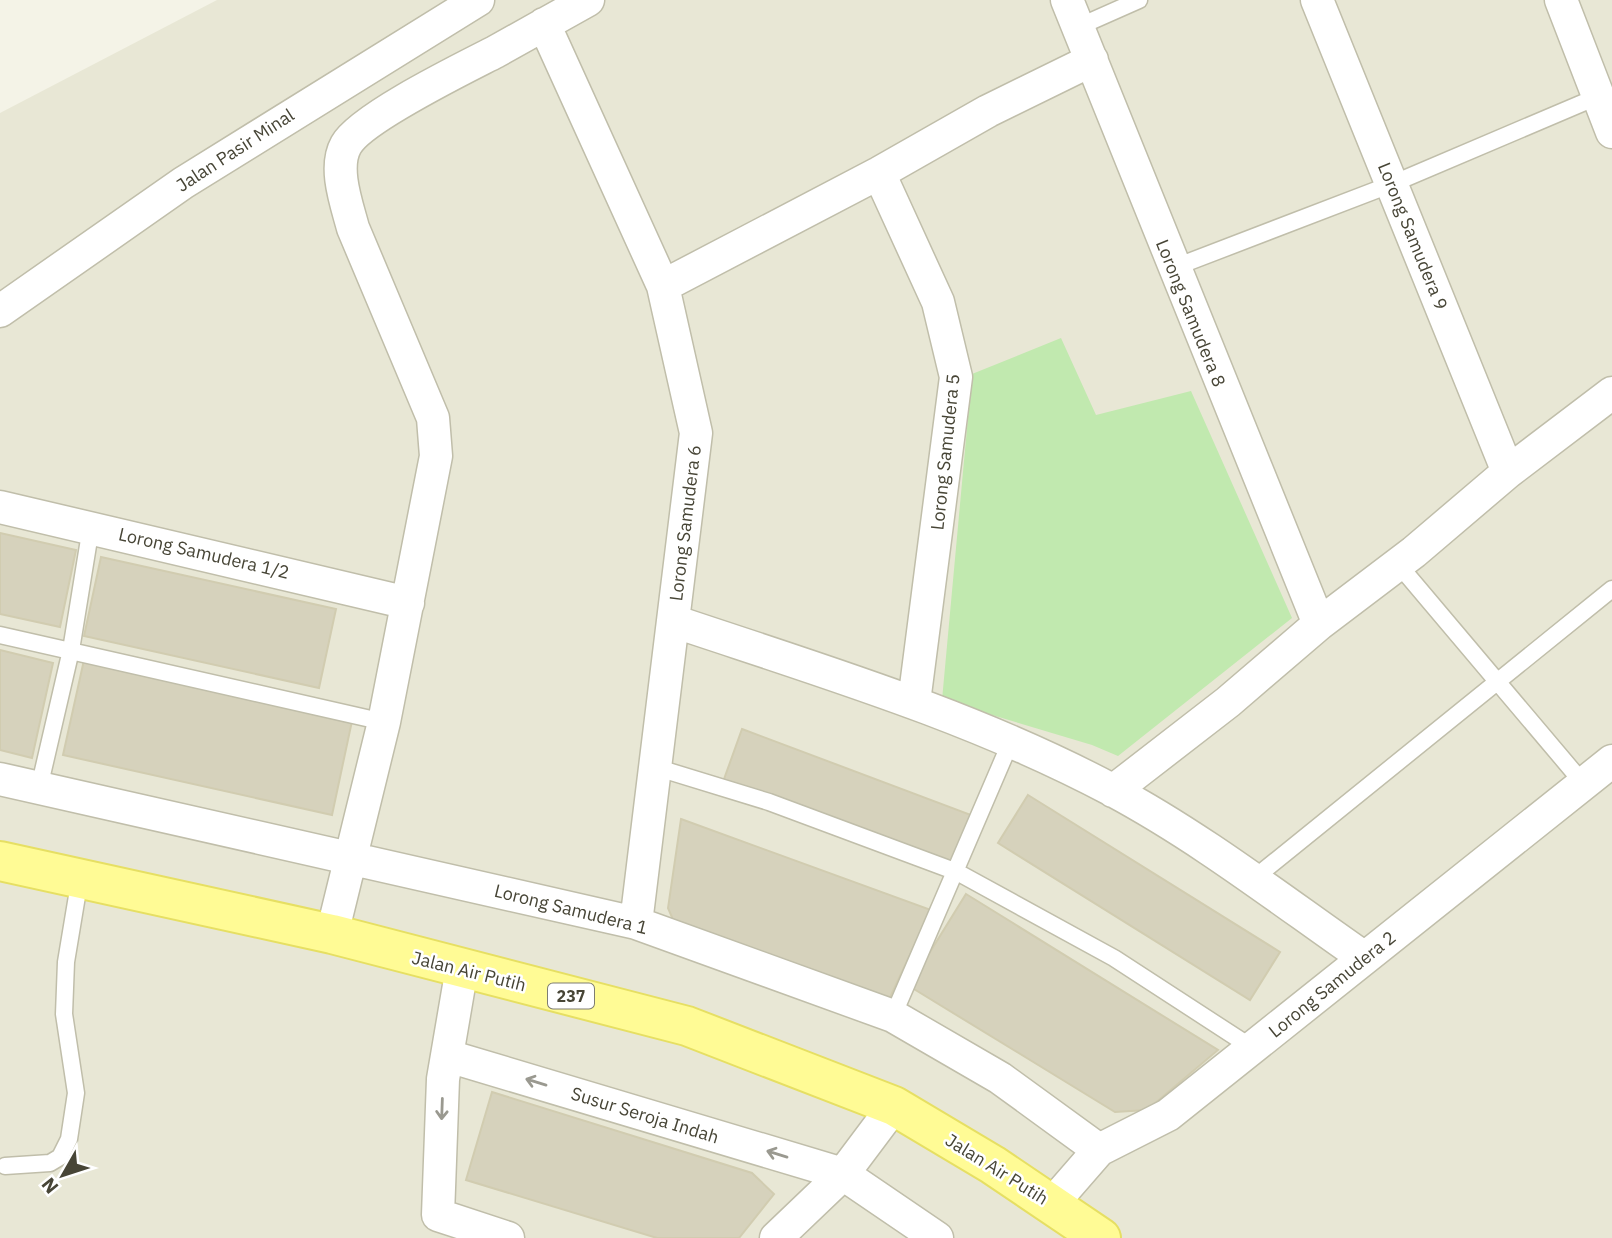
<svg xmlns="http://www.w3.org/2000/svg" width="1612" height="1238" font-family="'IBM Plex Sans',sans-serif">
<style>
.residential{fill:#e8e7d5}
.green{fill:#c1e9af}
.building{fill:#d6d2bc;stroke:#d1ccb0;stroke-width:2}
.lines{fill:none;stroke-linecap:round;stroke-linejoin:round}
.service-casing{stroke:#c0beaa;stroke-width:19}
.minor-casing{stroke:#c0beaa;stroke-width:35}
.primary-casing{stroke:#e6df63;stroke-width:42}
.service{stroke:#fff;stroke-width:16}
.minor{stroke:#fff;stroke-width:32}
.primary{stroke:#fffb95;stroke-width:38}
.oneway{stroke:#9a9990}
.labels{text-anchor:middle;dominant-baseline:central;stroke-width:5;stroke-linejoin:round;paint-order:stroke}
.shield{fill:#fff;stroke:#7e7d72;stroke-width:2}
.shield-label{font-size:16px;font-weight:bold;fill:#474536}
.street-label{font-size:18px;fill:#474536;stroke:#fff}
</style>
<rect width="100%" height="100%" fill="#f4f3e7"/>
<path class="residential" d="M217 0H1612V1238H0V113Z"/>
<path class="green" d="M1061 338 1096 415 1191 391 1292 618 1118 756 1092 745 942 700 972 374Z"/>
<path class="building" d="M0 533 76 550 60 627 0 614Z
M101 557 336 609 319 688 84 636Z
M0 650 53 663 32 758 0 750Z
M84 660 352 721 332 815 63 755Z
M742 729 971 815 952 868 723 782Z
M1028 795 1280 952 1250 1000 998 843Z
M681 819 931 910 886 1006 680 936 668 908Z
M966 894 1218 1050 1147 1110 1115 1112 909 986Z
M492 1092 752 1173 774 1194 739 1238H657L466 1180Z"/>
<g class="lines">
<g class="service-casing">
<path id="service" d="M1078 27 1139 0
M1173 268 1392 184 1599 96
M1398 564 1583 783
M0 635 384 722
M655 767 769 802 957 872 1114 958 1254 1049
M39 788 71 650 91 527
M1252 880 1612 589
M893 1016 1011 741
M5 1166 50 1163 60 1157 69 1139 76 1093 64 1014 66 962 80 878"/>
</g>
<g class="minor-casing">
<path id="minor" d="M1067 0 1319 624
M1317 0 1508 472
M1561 0 1612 132
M544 24 663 286 696 433 636 923
M879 173 938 302 956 377 914 702
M663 286 879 173 988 111 1092 60
M0 311 183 183 478 0
M0 507 408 603
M673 621C822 671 973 716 1112 790 1200 837 1281 900 1363 957
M0 779 636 923 893 1016 1000 1078 1099 1150
M1113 791 1228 702 1319 624 1414 552 1508 472 1612 393
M332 934 384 722 436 456 433 418 353 228C347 205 333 168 346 145 361 118 464 68 495 52 526 35 557 17 588 0
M462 968 443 1079 438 1215 508 1238
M448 1056 843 1174 937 1238
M1052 1204 1099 1150 1168 1115 1612 761
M776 1238 843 1174 894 1106"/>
</g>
<g class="primary-casing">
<path id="primary" d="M0 861 332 934 687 1026 894 1106 993 1165 1101 1238"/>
</g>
<use href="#service" class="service"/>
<use href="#minor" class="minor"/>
<use href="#primary" class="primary"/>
</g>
<defs><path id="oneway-shaft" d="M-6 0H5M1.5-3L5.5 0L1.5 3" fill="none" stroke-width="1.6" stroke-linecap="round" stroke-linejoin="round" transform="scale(1.75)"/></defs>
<g class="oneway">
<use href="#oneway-shaft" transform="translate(536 1082) rotate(-163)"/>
<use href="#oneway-shaft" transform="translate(442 1109) rotate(92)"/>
<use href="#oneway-shaft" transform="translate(777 1154) rotate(-163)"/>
</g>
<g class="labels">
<rect class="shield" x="548" y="983.5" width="46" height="25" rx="5"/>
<g class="shield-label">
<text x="571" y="996">237</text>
</g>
<g class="street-label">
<text transform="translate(235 150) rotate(-33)">Jalan Pasir Minal</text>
<text transform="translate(1413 236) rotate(68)">Lorong Samudera 9</text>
<text transform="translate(1191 313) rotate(68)">Lorong Samudera 8</text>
<text transform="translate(945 452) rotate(-84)">Lorong Samudera 5</text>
<text transform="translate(685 523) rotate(-83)">Lorong Samudera 6</text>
<text transform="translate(204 553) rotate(13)">Lorong Samudera 1/2</text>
<text transform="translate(571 909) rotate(14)">Lorong Samudera 1</text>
<text transform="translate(469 971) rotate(14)">Jalan Air Putih</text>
<text transform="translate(1332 984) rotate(-39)">Lorong Samudera 2</text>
<text transform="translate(645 1115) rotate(17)">Susur Seroja Indah</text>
<text transform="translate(997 1169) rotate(32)">Jalan Air Putih</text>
</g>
</g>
<g transform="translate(63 1175) rotate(231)" stroke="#ffffff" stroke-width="5" paint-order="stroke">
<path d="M0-5L12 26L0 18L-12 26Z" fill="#474536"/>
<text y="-10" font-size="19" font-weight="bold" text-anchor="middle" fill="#474536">N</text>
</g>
</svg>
